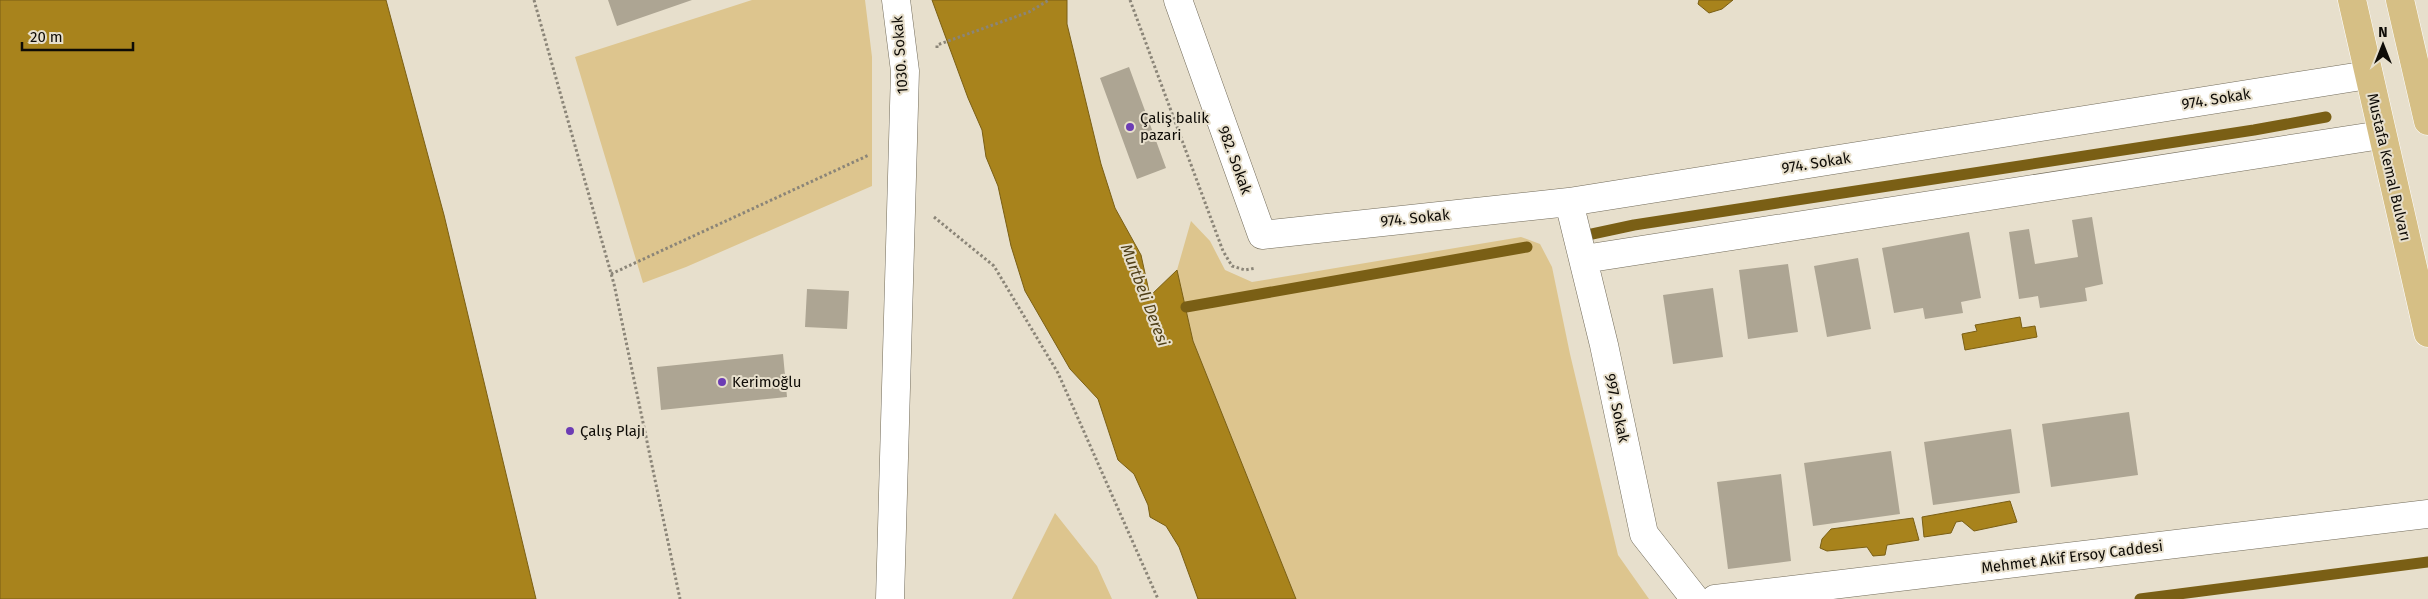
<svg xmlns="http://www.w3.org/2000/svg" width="2428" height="599" font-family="'Fira Sans',sans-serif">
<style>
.green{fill:#ddc58e}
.water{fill:#a8831c;stroke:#7a5f15}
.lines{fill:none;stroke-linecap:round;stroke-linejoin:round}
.stream{stroke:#7a5f15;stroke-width:11}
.building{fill:#ada593}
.minor-casing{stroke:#736c5b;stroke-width:29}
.major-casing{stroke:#fff;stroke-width:29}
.path{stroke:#8b8578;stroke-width:3;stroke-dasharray:2.5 2.5;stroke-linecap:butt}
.minor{stroke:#fff;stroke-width:28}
.major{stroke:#d6bf85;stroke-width:28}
.poi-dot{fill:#6c3cb4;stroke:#e7dfcc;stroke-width:2}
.labels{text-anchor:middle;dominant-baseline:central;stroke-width:4;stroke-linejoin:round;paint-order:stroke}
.street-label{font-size:15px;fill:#0e0b06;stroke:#e7dfcc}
.poi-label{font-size:15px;fill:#0e0b06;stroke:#e7dfcc;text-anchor:start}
.water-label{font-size:16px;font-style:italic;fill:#4f3f17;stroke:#e7dfcc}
</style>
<rect width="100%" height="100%" fill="#e7dfcc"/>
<path class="green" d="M752 0H865L872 57V186L686 267 643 283 575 57Z
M1191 221 1210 241 1225 270 1252 282 1521 237 1540 244 1552 267 1570 354 1618 555 1649 599H1296L1193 341 1177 270Z
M1055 513 1097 566 1112 599H1012Z"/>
<path class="water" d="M0 0H386L444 215 536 599H0Z
M932 0H1067V24L1101 164 1115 208 1141 255 1150 296 1177 270 1193 341 1296 599H1198L1179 547 1166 526 1150 517 1148 505 1134 474 1118 460 1098 399 1070 369 1025 291 1011 246 998 186 986 157 982 130 968 98Z
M1699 0H1733L1722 9 1709 13 1698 4Z
M2020 317 2022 328 2035 326 2037 337 1965 350 1962 334 1977 331 1975 325Z
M2010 501 2017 522 1974 531 1962 521 1956 522 1951 533 1924 537 1922 517Z
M1913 518 1919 540 1887 545 1885 555 1873 556 1867 547 1827 551 1820 548 1822 539 1831 529Z"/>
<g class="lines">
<path class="stream" d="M1592 234 1634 225 2254 130 2326 117
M1186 307 1527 247
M2140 599 2428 562"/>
</g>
<path class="building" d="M608 0H692L617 26Z
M1129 67 1166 168 1137 179 1100 78Z
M2092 217 2103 284 2085 288 2087 301 2040 308 2038 296 2019 299 2009 232 2029 229 2035 264 2078 257 2072 220Z
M1969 232 1981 298 1961 302 1963 313 1925 319 1923 308 1894 313 1882 248Z
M1858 258 1871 329 1827 337 1814 266Z
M1788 264 1798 332 1748 339 1739 270Z
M1713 288 1723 357 1673 364 1663 295Z
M807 289 849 291 847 329 805 327Z
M783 354 787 397 661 410 657 367Z
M2129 412 2138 475 2051 487 2042 424Z
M2011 429 2020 493 1933 505 1924 442Z
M1891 451 1900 514 1813 526 1804 463Z
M1781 474 1791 561 1728 569 1717 482Z"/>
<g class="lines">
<g class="minor-casing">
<path id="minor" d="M1178 0 1262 235 1569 202 2368 75
M1569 202 1604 345 1644 534 1695 599
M1584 259 2381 135
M890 599 905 71 896 0
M1715 599 2428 514"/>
</g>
<g class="major-casing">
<path id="major" d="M2352 0 2428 333
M2400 0 2428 121"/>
</g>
<path class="path" d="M534 0 614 284 680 599
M1130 0 1223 251 1232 266 1245 270 1256 268
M937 48V45L1029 12 1049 0
M934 217 994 266 1058 373 1158 599
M611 274 869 155"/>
<use href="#minor" class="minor"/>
<use href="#major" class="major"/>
</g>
<g class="poi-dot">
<circle cx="1130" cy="127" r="5"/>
<circle cx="722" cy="382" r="5"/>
<circle cx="570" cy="431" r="5"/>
</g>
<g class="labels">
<g class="street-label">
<text transform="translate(900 55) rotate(-94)">1030. Sokak</text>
<text transform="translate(2216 99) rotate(-9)">974. Sokak</text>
<text transform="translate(1235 160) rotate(70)">982. Sokak</text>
<text transform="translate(1816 163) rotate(-9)">974. Sokak</text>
<text transform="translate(2389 167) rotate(77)">Mustafa Kemal Bulvarı</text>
<text transform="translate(1415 218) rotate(-6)">974. Sokak</text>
<text transform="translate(1617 408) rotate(78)">997. Sokak</text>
<text transform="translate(2072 557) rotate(-7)">Mehmet Akif Ersoy Caddesi</text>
</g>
<g class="poi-label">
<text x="1140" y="118">Çaliş balik<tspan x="1140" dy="17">pazari</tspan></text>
<text x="732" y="382">Kerimoğlu</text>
<text x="580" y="431">Çalış Plajı</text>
</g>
<g class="water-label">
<text transform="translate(1145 295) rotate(69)">Murtbeli Deresi</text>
</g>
</g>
<g transform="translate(2383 45)" stroke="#e7dfcc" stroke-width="4" paint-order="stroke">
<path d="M0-4L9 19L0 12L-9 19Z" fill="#0e0b06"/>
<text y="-8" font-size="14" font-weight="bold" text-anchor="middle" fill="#0e0b06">N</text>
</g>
<path d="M22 42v8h111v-8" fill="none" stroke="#0e0b06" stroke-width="2.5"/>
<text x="30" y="42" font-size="15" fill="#0e0b06" stroke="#e7dfcc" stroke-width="4" paint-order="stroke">20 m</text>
</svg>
